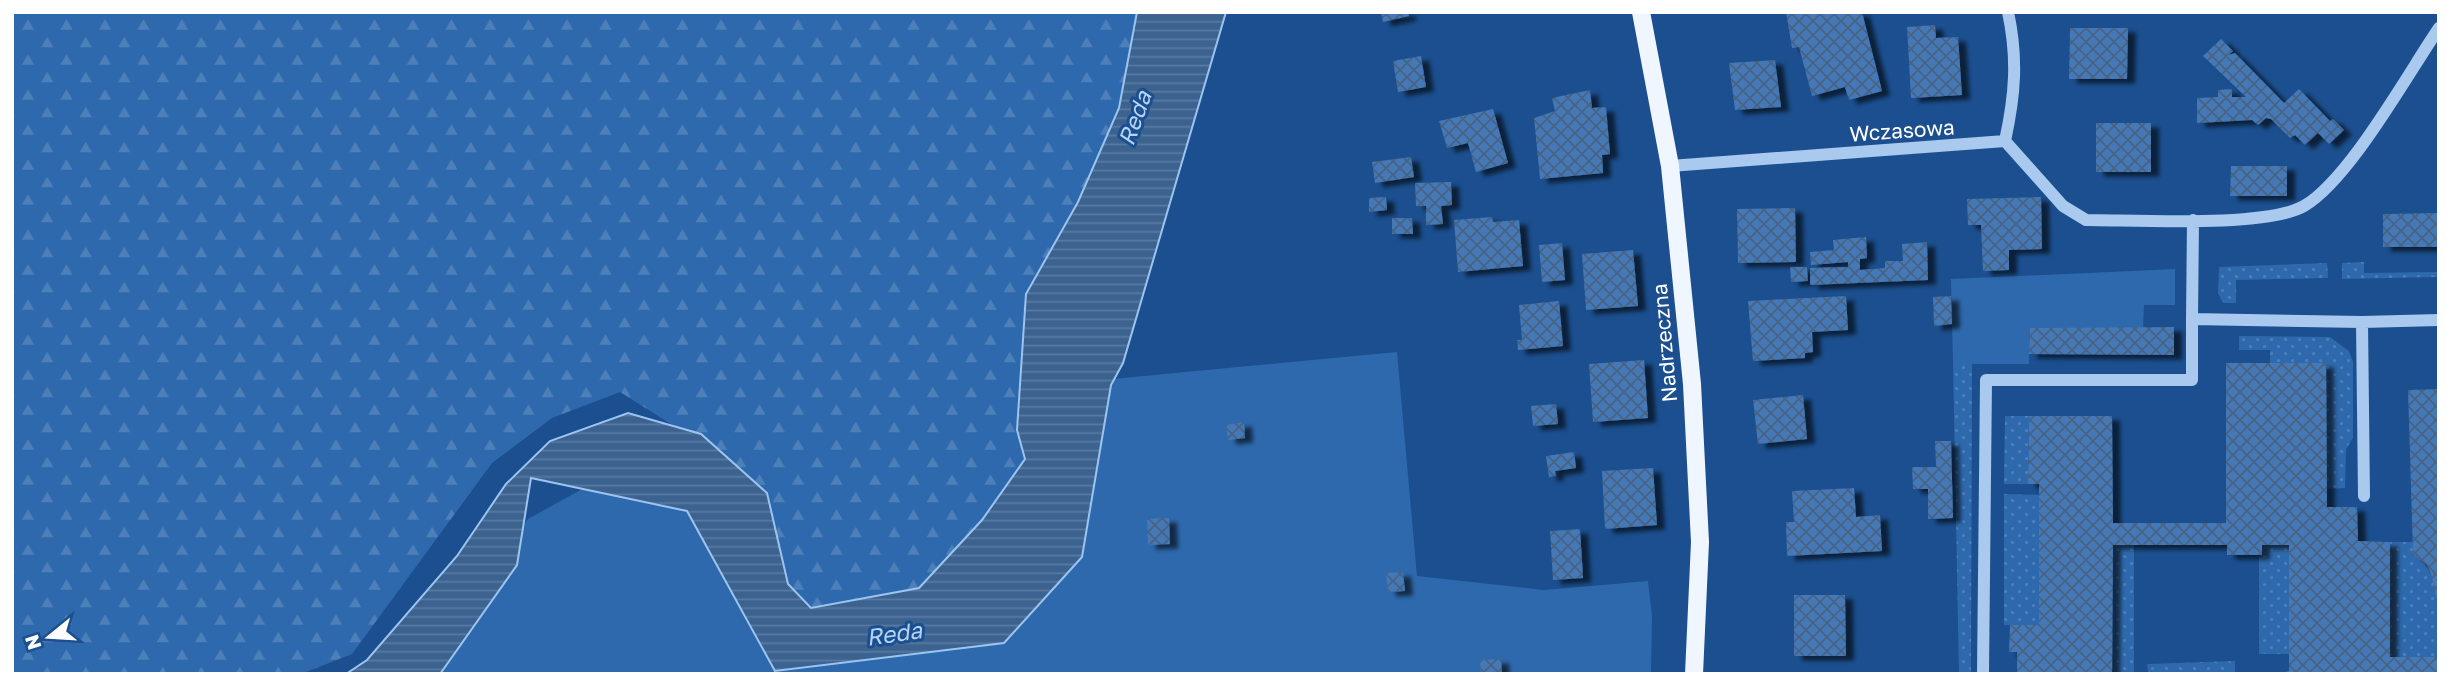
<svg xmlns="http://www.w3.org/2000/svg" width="2451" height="686" font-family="'Golos Text',sans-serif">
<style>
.grass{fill:url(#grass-dots)}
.forest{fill:url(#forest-firs)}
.green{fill:#2e69ad}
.water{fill:url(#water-rules);stroke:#9cc4f0;stroke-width:2}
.building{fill:url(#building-cross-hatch);filter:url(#shadow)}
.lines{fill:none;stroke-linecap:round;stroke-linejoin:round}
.minor{stroke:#a9c9ee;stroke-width:12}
.major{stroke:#f0f6ff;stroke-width:18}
.labels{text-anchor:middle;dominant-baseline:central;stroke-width:6;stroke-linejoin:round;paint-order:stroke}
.street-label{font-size:21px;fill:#fff;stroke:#1b4f8f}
.water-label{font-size:23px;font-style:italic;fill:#b5d3f5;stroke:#1b4f8f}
</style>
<defs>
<pattern id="grass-dots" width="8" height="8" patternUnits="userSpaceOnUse" patternTransform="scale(1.75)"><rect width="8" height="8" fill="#2e69ad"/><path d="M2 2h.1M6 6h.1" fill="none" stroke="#4d80b9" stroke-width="1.8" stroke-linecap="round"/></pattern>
<pattern id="forest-firs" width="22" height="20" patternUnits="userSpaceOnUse" patternTransform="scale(1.75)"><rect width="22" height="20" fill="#2e69ad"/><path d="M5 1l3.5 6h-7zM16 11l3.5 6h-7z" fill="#4d80b9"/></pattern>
<pattern id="water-rules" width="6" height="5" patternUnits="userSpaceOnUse" patternTransform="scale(1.75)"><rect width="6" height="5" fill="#3c6290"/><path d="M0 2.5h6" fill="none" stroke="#597aa1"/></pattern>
<pattern id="building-cross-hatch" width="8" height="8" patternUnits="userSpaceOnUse" patternTransform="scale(1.75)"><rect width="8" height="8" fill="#4478b7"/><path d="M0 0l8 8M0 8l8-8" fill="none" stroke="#486282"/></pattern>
<filter id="shadow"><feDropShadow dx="8" dy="4.5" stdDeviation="2" flood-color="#0009"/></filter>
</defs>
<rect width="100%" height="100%" fill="#1b4f8f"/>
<path class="grass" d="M2364 262V273L2437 272V277L2342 279V263Z
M2327 263 2328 278 2236 280V303H2223L2218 293 2219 267Z
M2239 336 2330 337 2349 351 2353 362V438L2346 449 2345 488 2326 489V363H2270V350H2239Z
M1953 364H1972L1971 674H1959Z
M2005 416H2029L2028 484H2004Z
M2004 494 2039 495V625H2004Z
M2390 542H2413V554C2445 574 2439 624 2439 657H2390Z
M2113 545H2134V674H2112Z
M2262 545H2289V654H2259V555Z
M2235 661V674L2148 672 2147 664Z"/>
<path class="forest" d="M12 12H1142L1033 504 931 610 792 620 690 436 620 392 552 418 492 463 352 654 301 674H12Z"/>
<path class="green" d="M2175 269V305H2144L2143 328H2030L2029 364H1953L1951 279Z
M1397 352 1417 576 1544 590 1648 581 1652 616 1651 674H418L528 519 622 467 676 478 837 663 961 649 1028 604 1102 380Z"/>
<path class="water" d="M1137 12H1226L1123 363 1111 385 1082 557 1004 643 775 671 687 511 531 478 517 565 440 674H346L367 660 457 556 506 484 550 441 628 413 701 434 767 493 788 584 811 608 919 588 982 520 1025 459 1017 430 1026 294 1078 202 1119 108Z"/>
<path class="building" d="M1381 12H1408L1409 16 1383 22Z
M1786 12H1862L1882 91 1849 100 1845 87 1812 96 1799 47 1792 48Z
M1935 25 1936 38 1958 37 1962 95 1911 98 1907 27Z
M2070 28H2128L2127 79H2069Z
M2221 39 2233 51 2229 55 2235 53 2284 103 2299 89 2330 121 2333 119 2344 130 2329 144 2318 133 2305 145 2295 135 2290 138 2271 119 2266 118 2258 125 2252 120 2197 123V98L2218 97V90L2232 89V97H2246L2203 56Z
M1421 56 1426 87 1398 92 1393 61Z
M1775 60 1781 107 1735 110 1729 63Z
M1590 90 1592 108 1606 107 1610 154 1602 155 1603 173 1540 179 1534 118 1555 111 1552 98Z
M1493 109 1508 163 1476 172 1468 143 1447 148 1439 121Z
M2096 123H2151V172H2096Z
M1411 157 1414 177 1375 183 1372 162Z
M2231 166H2287V196H2230Z
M1451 182 1452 205 1441 206 1443 224 1426 225V206H1416L1415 183Z
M1386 197 1387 210 1369 212V198Z
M2041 197 2042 249 2009 250V270L1983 271 1981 225H1968L1967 199Z
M1795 208 1796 262 1738 263 1737 209Z
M2439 213V247H2383V214Z
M1492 217 1493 222 1519 220 1523 266 1458 272 1454 220Z
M1392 218H1412L1413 234H1392Z
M1866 237 1867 258 1860 259V270L1885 268V261H1903L1902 244 1927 242 1928 280 1810 285V268L1848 267V262L1811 265 1810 252 1834 250 1833 240Z
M1562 243 1565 280 1542 282 1539 245Z
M1633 250 1638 306 1586 310 1582 254Z
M1790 267H1807L1808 281 1791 282Z
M1846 296 1848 330 1812 332 1813 352 1805 353V358L1753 361 1748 301Z
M1951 296 1952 324 1934 326 1933 297Z
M1559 301 1563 346 1518 350 1517 340H1522L1519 305Z
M2174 327V355L2029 354 2030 328Z
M1644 360 1648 418 1593 422 1589 364Z
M2226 363H2326L2327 507H2357L2358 541 2390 542V657H2439V674H2277L2289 671V545H2262V555H2227V545H2113L2112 674H2017V652H2009L2010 625H2039V484H2028L2029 416H2112L2113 523H2226Z
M2439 389V603H2438L2431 574 2427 565 2413 554 2408 390Z
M1803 395 1807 439 1758 444 1753 400Z
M1556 404 1558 424 1533 426 1531 406Z
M1244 422 1245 438 1228 440 1226 425Z
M1935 441H1951L1953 518 1928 519V489H1913L1912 467H1936Z
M1574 452 1576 468 1555 471 1556 476 1549 477 1546 456Z
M1653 468 1657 525 1605 529 1602 471Z
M1854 488 1856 517 1880 515 1882 551 1787 556 1786 522H1794L1792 491Z
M1169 518 1170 544 1148 545 1147 519Z
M1580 529 1583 578 1553 580 1550 531Z
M1403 572 1405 591 1388 592 1386 573Z
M1794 595H1845L1846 656H1794Z
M1501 659 1502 674H1481L1480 660Z"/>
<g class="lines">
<path class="minor" d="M2005 141 2063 206 2086 220C2135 220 2266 228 2304 206 2349 180 2407 75 2439 28
M1670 166 2005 141C2015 95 2018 59 2008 12
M2193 220 2192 319 2362 322
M2364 496 2362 322 2439 320
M1983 674 1986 380H2192V319"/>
<path class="major" d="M1641 12 1670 166 1692 384 1700 542 1694 674"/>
</g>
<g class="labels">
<g class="street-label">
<text transform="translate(1902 130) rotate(-4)">Wczasowa</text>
<text transform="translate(1664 343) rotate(-95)">Nadrzeczna</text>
</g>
<g class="water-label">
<text transform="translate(1134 118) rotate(-70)">Reda</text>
<text transform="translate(894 633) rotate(-8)">Reda</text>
</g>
</g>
<rect width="2451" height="686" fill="none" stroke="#ffffff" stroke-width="28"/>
<g transform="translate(49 637) rotate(252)" stroke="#1b4f8f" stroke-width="5" paint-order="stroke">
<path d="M0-5L12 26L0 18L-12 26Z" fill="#ffffff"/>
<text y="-10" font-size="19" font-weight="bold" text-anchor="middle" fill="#ffffff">N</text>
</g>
</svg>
